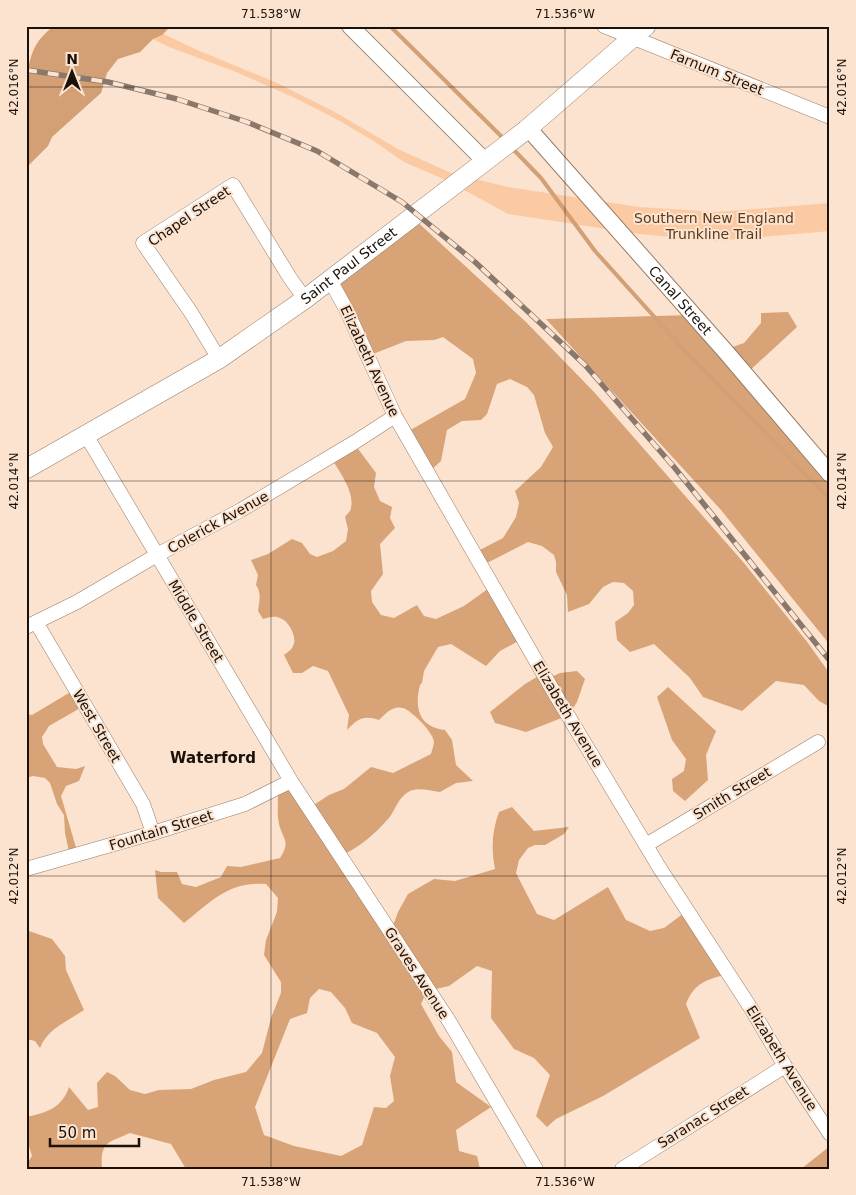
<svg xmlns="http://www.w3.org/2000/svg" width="856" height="1195" font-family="'DejaVu Sans',sans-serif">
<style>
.green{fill:#fbcaa2}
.forest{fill:#d7a377;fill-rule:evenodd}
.water{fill:#d39f74}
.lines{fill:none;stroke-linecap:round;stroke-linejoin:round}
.stream{stroke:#d39f74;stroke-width:4}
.minor-casing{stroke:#977d67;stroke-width:15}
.tertiary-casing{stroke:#977d67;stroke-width:18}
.secondary-casing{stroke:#977d67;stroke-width:20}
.minor{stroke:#fff;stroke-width:14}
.tertiary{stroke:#fff;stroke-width:16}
.secondary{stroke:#fff;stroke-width:19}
.rail-casing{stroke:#89786b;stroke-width:5.5}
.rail{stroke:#fbe3d0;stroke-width:4;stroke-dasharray:11;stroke-linecap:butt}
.ticks{fill:none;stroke:#1b1108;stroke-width:1;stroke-opacity:0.45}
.labels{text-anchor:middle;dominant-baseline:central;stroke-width:4;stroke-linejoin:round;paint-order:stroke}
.street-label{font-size:14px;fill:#1b1108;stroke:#fbe3d0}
.park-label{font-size:14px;fill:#5e3a19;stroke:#fbe3d0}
.neighbourhood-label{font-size:15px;font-weight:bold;fill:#1b1108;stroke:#fbe3d0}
.neatline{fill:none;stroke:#1b1108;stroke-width:2}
.ticks-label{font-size:12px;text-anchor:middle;fill:#1b1108}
</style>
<rect width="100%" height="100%" fill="#fbe3d0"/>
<path class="green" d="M126 26H147L195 49 275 82 335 112 398 149 451 173 508 187 639 207 717 212 830 203V231L716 241 639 234 508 214 448 181 404 162 375 142 340 121 295 98 236 72 169 47Z"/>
<path class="forest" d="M412 217 526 322 594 392 744 563 808 643 830 674V707L819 701 804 685 776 681 742 711 703 697 690 678 654 644 630 652 617 640 615 622 628 613 634 605 633 591 624 583 613 582 603 587 589 604 568 612 567 595 556 572V562L554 555 542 546 528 542 485 564 476 552 503 538 516 517 519 503 515 491 541 467 553 447 545 433 534 395 527 387 510 379 497 384 487 414 481 420 462 421 447 430 441 461 429 472 407 432 465 399 476 373 473 359 443 337 434 340 406 341 368 356 332 277Z
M788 312 797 327 747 373 830 466V645L721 510 546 319 693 315 724 350 744 343 761 323V313Z
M353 442 376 473 374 487 380 501 392 507 390 518 395 528 380 544 383 574 371 591 372 602 381 615 394 618 417 605 424 616 436 619 464 606 492 586 524 638 500 651 486 666 451 644 438 647 424 671 422 683 420 685C414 708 419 727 445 730L452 740 456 765 473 781 456 783 440 792C430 791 419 787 410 791 398 797 396 809 389 818 376 833 359 848 340 856L390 934 398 912 408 894 434 879 455 881 495 869C491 848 492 831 499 812L512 807 534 831 569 827 564 834 545 845H535L528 848 519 860 516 873 537 914 554 920 608 887 626 920 650 931 664 928 688 910 730 973C708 980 695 981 686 1004L700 1038 603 1096 556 1119 547 1127 536 1116 550 1075 534 1058 514 1049 491 1018 492 971 477 966 449 986 427 991 421 1004 439 1036 452 1052 456 1082 491 1107 456 1130 459 1151 477 1156 480 1169H186L171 1144 130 1133C108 1143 100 1141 102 1169H26V1165L32 1156 26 1136V1117C46 1113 62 1108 69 1087L88 1110 98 1107 97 1083 107 1072 115 1076 130 1090 145 1094 159 1090 191 1089 214 1080 246 1072 262 1053 271 1018 281 993V982L264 955 266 940 277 912 278 898 266 884C229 881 212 901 184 923L158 898 155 870 161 872H177L182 884 196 887 221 877 227 866 241 867 280 858C291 841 283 840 279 824 277 815 278 804 278 795L281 792 295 788 309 808 329 795 344 789 371 767 393 773 431 754C432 750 434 745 434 742 434 733 411 710 403 708 393 705 385 714 379 720 363 715 358 719 347 730L349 715 328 671 313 666 302 673H293L284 655C288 652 293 649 294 643 296 636 289 622 282 619 276 615 269 617 263 619L258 611C259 602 262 593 256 585L258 575 251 560 268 554 292 539 302 543 310 554 317 557 333 551 346 541 348 529 345 517C347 514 351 511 351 508 355 491 338 470 330 456ZM319 989 331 992 345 1008 352 1023 377 1033 395 1057 390 1076 394 1101 386 1108 374 1107 362 1145 341 1156 294 1146 264 1135 255 1107 290 1019 307 1013 310 998Z
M577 671 585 679 577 702 569 715 526 732 495 723 490 712 525 684 542 674 549 678 560 673Z
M668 687 716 731 706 755 708 780 685 801 673 791 672 779 684 771 686 759 672 740 657 697Z
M74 690 82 707 49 726 42 737 43 744 57 767 76 769 85 766 79 781 66 786 61 796 77 851 69 852 65 833 64 815 57 804 50 783 45 778 33 776 26 778V714L32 715Z
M26 930 52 939 65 956 66 970 84 1010C68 1021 47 1029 40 1048L35 1041 26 1039Z
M830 1146V1169H801Z"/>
<path class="water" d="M54 26H171L162 35 153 39 140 52 118 59 107 73 101 93 52 137 48 146 26 168C26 136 21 76 34 49 38 40 46 32 54 26Z"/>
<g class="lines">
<path class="stream" d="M390 26 505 140
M511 147 541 178 595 251 686 352 830 499"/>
<g class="minor-casing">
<path id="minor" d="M604 26 830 117
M330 280 346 309 395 416 555 694 659 867 752 1010 785 1066 830 1134
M219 359 192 314 143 243 233 185 290 278 305 299
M86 435 291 781 449 1021 536 1169
M36 622 143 804 153 833
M26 627 77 602 157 555 241 510 355 442 395 416
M646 845 818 742
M26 869 153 833 245 804 291 781
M622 1169 785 1066"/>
</g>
<g class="tertiary-casing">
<g id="tertiary">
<path d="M350 26 485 161"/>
<path id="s1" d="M528 128 726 352 830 474"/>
</g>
</g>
<g class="secondary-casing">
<g id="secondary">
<path id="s2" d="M26 469 219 359 305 299 526 130 646 26"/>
</g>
</g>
<use href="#minor" class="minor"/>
<use href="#tertiary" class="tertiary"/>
<use href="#secondary" class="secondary"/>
<g class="rail-casing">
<path id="rail" d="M26 70 108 82 177 99 247 122 317 151 402 202 475 262 585 365 674 467 830 661"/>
</g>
<use href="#rail" class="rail"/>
</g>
<path class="ticks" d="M271 26V1169M565 26V1169M26 87H830M26 481H830M26 876H830"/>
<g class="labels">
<g class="street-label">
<text transform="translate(717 72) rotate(22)">Farnum Street</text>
<text transform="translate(189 216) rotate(-34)">Chapel Street</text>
<text stroke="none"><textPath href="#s2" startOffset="382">Saint Paul Street</textPath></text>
<text stroke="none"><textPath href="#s1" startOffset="230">Canal Street</textPath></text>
<text transform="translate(370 361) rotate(65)">Elizabeth Avenue</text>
<text transform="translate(218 522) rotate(-29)">Colerick Avenue</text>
<text transform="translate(196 621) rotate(59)">Middle Street</text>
<text transform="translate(568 714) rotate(59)">Elizabeth Avenue</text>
<text transform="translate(97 726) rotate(60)">West Street</text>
<text transform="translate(732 793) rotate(-31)">Smith Street</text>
<text transform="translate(161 830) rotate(-17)">Fountain Street</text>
<text transform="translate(417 973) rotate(57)">Graves Avenue</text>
<text transform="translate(782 1058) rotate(58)">Elizabeth Avenue</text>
<text transform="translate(703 1117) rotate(-32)">Saranac Street</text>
</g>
<g class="park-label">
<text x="714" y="218">Southern New England<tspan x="714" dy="16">Trunkline Trail</tspan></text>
</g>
<g class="neighbourhood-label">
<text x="213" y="758">Waterford</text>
</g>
</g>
<rect width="856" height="1195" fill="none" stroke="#fbe3d0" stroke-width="55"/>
<g transform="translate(72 72)" stroke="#fbe3d0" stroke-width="4" paint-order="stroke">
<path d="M0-4L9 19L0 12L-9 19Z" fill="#1b1108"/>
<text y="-8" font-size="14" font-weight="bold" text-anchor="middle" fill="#1b1108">N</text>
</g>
<path d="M50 1138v8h89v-8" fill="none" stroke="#1b1108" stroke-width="2.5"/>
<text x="58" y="1138" font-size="15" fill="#1b1108" stroke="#fbe3d0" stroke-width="4" paint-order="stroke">50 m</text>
<rect x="28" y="28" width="800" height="1140" class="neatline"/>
<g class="ticks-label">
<text x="271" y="18">71.538°W</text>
<text x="565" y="18">71.536°W</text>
<text transform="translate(14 87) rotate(-90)" y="4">42.016°N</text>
<text transform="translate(842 87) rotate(-90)" y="4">42.016°N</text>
<text transform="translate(14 481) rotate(-90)" y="4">42.014°N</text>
<text transform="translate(842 481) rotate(-90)" y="4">42.014°N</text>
<text transform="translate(14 876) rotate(-90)" y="4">42.012°N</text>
<text transform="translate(842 876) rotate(-90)" y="4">42.012°N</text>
<text x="271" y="1186">71.538°W</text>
<text x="565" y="1186">71.536°W</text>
</g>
</svg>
